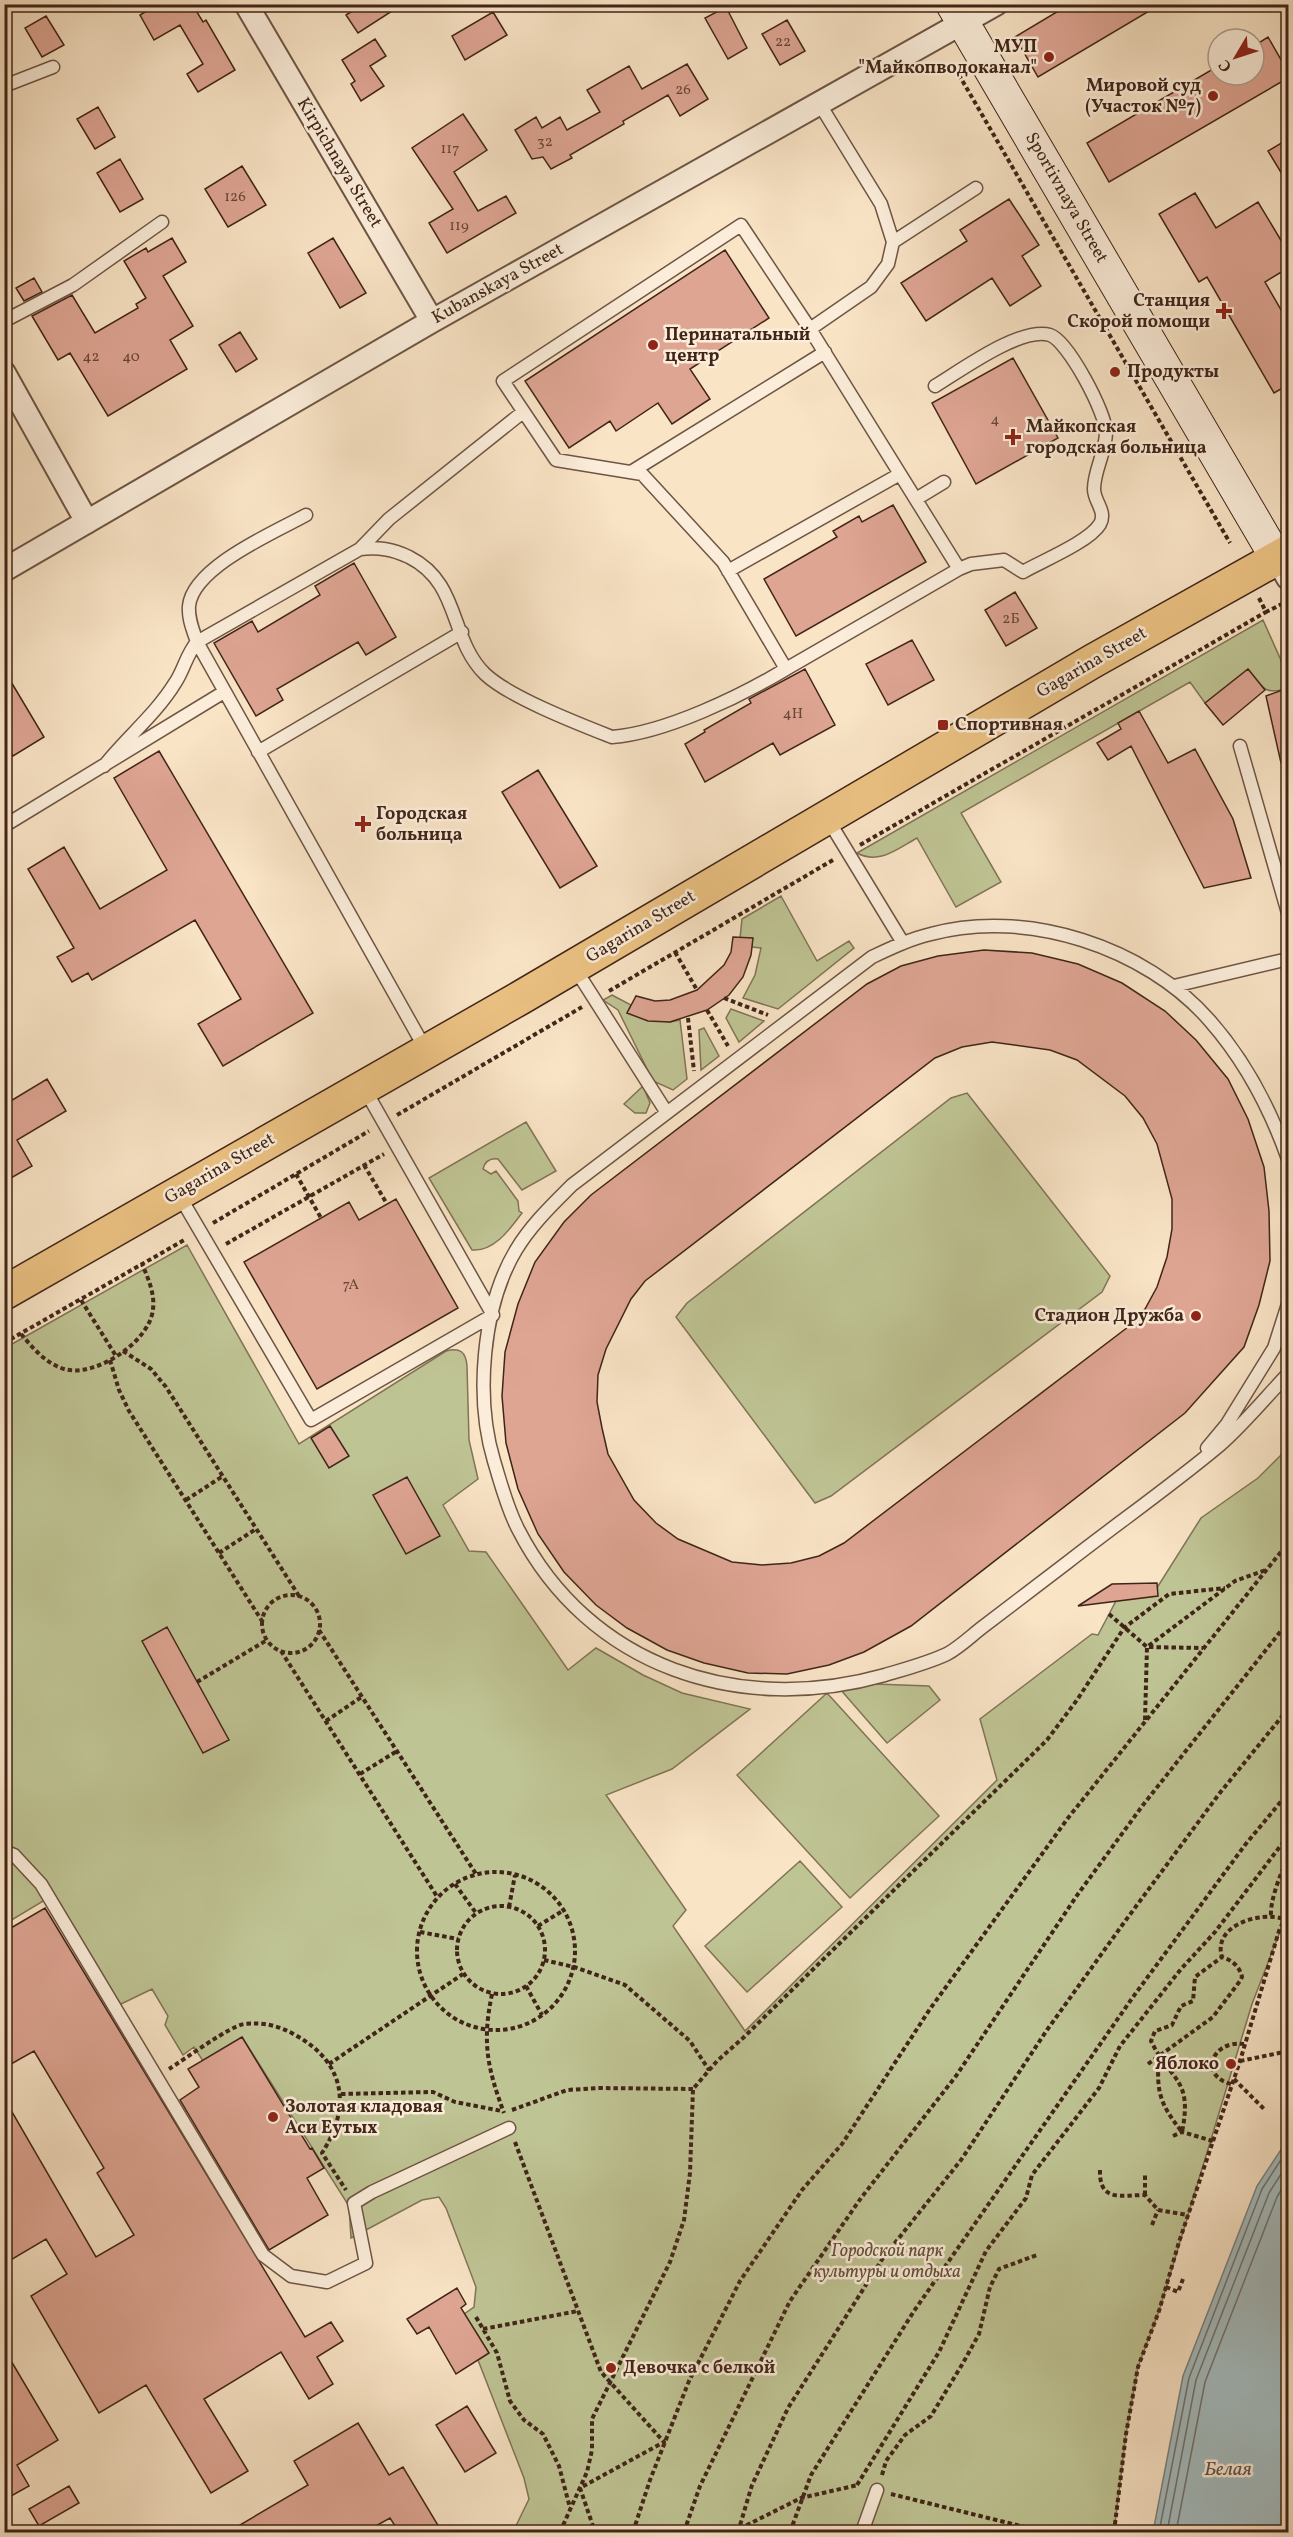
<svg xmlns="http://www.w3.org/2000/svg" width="1293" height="2537" font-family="Vollkorn,serif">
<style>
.green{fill:#bfc494;stroke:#807456;stroke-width:1.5}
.water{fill:#a3bcc0;stroke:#7b807d;stroke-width:1.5}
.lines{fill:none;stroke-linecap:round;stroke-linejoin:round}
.shore{stroke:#72706c;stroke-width:1.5}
.building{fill:#dea593;stroke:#402518;stroke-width:1.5;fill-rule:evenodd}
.service-casing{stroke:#6e5544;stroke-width:15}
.minor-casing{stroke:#6e5544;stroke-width:26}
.secondary-casing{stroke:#402518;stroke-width:34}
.primary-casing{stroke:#402518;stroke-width:36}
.path{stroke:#402518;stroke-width:4;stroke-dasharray:4.5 3;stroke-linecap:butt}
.service{stroke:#fbedda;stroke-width:12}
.minor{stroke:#fbedda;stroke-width:22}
.secondary{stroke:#fbedda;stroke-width:32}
.primary{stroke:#ecc283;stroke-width:33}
.poi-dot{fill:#8f2418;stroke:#fbedda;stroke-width:2}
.labels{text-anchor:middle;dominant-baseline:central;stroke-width:5;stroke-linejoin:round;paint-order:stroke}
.number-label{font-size:15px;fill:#684537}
.poi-label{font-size:18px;font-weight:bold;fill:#402518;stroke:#fbedda;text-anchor:start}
.street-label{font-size:18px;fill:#402518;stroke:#fbedda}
.park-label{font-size:18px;font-style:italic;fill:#604d37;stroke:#fbedda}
.water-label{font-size:20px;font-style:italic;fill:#5e524a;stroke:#fbedda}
</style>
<rect width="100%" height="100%" fill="#f9e4c6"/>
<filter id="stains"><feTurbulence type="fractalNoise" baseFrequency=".00333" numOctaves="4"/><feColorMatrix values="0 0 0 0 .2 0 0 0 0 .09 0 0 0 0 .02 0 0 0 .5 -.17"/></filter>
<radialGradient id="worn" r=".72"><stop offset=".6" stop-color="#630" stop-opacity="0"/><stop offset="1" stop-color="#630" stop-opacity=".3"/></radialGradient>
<path class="green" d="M1263 620 1288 676V688C1264 696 1262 687 1248 669L1205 703 1190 682 961 813 1001 882 956 907 917 838C897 849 879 865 857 853Z
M781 896 817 961 849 941 854 948 778 1009 743 998 755 975 761 948 752 947V938H740L742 919Z
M612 995 631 1005 627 1013 670 1022 680 1020 687 1079 673 1090 653 1081 618 1010 603 1000Z
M731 1009 764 1021 739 1042 726 1018Z
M704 1028 719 1056 701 1070 699 1030Z
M643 1086 650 1103 646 1113H635L624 1104Z
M967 1093 1110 1276 1102 1292 831 1496 815 1503 676 1317 687 1303 951 1098Z
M526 1122 556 1171 522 1190 498 1159C490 1158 485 1161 483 1169L491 1174 496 1171 518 1201 519 1211 522 1213C510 1229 494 1252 472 1250L429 1178Z
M187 1245 299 1444 446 1351C460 1347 466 1352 467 1366L469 1440 478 1479 443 1505 469 1551 486 1552 568 1670 596 1648 643 1675 682 1693 750 1709 672 1769 606 1795 686 1910 673 1926 745 2031 997 1780 980 1719 1092 1634 1098 1635 1116 1601 1155 1591 1201 1518 1258 1478 1288 1448V1911L1252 2004 1159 2311 1138 2367 1126 2434 1114 2532H513L529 2499 524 2478 478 2360 489 2353 470 2323 454 2321 474 2307 476 2287 446 2208 439 2197 422 2200 351 2238 349 2206 242 2037 203 2061 194 2047 183 2055 165 2025 168 2016 152 1989 119 2005 53 1895 5 1924V1348Z
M875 1684 929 1686 940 1700 887 1743 840 1689Z
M827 1693 939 1816 850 1898 737 1775Z
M800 1861 842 1907 747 1992 705 1946Z"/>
<path class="water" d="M1288 2139V2532H1153L1183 2376 1257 2186Z"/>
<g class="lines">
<path class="shore" d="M1159 2532 1189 2378 1262 2189 1288 2149
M1167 2532 1196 2380 1269 2193 1288 2163
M1176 2532 1205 2382 1277 2197 1288 2179"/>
</g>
<path class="building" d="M158 4H192L203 22 206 20 235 70 198 92 187 74 203 64 180 25 154 40 140 15Z
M363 4H403L358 33 346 15Z
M1070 4H1161L1038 77 1015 37Z
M726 7 747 48 728 59 705 18Z
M493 12 507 35 465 60 452 36Z
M46 16 64 45 42 57 25 28Z
M787 20 805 51 780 65 762 34Z
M1268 37 1288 72V78L1109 182 1087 143 1218 66V75H1254V46Z
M375 39 386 56 370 66 384 86 361 101 351 84 355 81 342 60Z
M687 64 708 99 680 116 668 95 623 121 624 124 570 155 572 158 551 169 543 157 532 159 515 130 536 117 542 128 560 117 567 130 600 112 587 90 629 66 642 89Z
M98 107 115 137 95 149 77 119Z
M463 114 487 150 454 172 478 211 506 196 516 213 447 253 429 223 453 209 412 148Z
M1288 139V184L1268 151Z
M120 159 143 199 120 212 97 173Z
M242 166 266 205 228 227 205 189Z
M1195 193 1216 228 1258 202 1288 252V268L1265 282 1288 322V385L1274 393 1207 277 1199 282 1159 214Z
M1009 199 1039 245 1022 256 1041 286 1010 306 992 278 926 321 901 283 967 241 960 230Z
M172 238 186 262 163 276 193 326 170 340 187 369 108 416 70 353 58 360 32 316 72 295 95 333 138 308 136 304 146 298 124 261 146 248 148 252Z
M333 238 366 293 340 308 308 253Z
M725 250 769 318 690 369 710 399 672 424 658 403 616 431 610 421 569 448 525 381Z
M34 278 42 292 24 301 16 288Z
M240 332 257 359 236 372 219 345Z
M1013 358 1058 438 976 484 932 403Z
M893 505 926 562 796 636 764 579 837 537 833 531 859 516 862 522Z
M354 563 396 637 366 655 358 642 277 689 283 700 256 716 214 643 252 621 258 632 320 595 315 586Z
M1015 592 1037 628 1006 646 985 610Z
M912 640 934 680 888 705 866 664Z
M805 669 835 725 780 755 773 743 705 782 685 744 705 732 704 730 751 703 749 699Z
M1248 669 1265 690 1223 725 1205 703Z
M4 670 44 737 13 756 4 742Z
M1288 688V762L1281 763 1266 696Z
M1139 711 1168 763 1195 749 1233 819 1251 878 1204 888 1131 746 1108 760 1097 743 1121 729 1118 723Z
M159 751 313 1013 223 1066 198 1024 241 999 195 920 92 980 88 973 72 982 57 957 74 948 28 869 64 847 100 909 167 870 114 778Z
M538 770 597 866 560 888 502 792Z
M733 937 753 938 751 955 743 977 729 995 707 1010 670 1022 648 1021 627 1013 636 996 655 1001 670 1000 697 990 724 965 731 952Z
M984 950 1032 953 1078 964 1122 983 1165 1011 1196 1040 1228 1079 1248 1119 1264 1167 1269 1211 1270 1261 1259 1305 1244 1347 1185 1413 911 1626 864 1652 829 1665 787 1674 748 1673 704 1663 667 1650 627 1628 596 1605 564 1572 538 1534 518 1489 506 1443 502 1396 505 1352 518 1304 535 1262 564 1222 591 1195 867 984 901 966 938 956ZM992 1042 1050 1050 1077 1060 1125 1096 1143 1118 1157 1144 1172 1199V1229L1167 1257 1157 1287 1145 1309 1128 1327 844 1543 819 1556 791 1563 762 1565 732 1562 678 1539 656 1523 634 1500 608 1454 602 1428 597 1402 598 1375 606 1349 631 1299 645 1281 935 1058 962 1047Z
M47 1079 66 1111 17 1140 32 1166 4 1182V1105Z
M396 1199 458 1308 317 1389 244 1262 349 1202 359 1220Z
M330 1426 349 1456 329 1468 311 1438Z
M407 1477 440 1536 406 1554 373 1495Z
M1157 1583 1158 1596 1078 1606 1112 1584Z
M167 1627 229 1740 203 1753 142 1641Z
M45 1908 305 2337 331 2322 343 2341 317 2357 333 2384 309 2399 281 2352 204 2399 248 2471 211 2493 146 2385 99 2413 31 2296 67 2274 46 2239 4 2264V2098L96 2257 134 2235 97 2173 104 2168 34 2051 4 2068V1932Z
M242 2037 310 2149 312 2148 324 2168 307 2178 328 2215 269 2250 180 2100 199 2087 188 2069Z
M457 2288 466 2304 461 2308 489 2353 456 2374 429 2327 417 2334 407 2319Z
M4 2349 58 2440 17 2465 29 2486 4 2500Z
M467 2406 496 2453 465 2472 436 2425Z
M358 2423 389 2475 403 2467 442 2532H399L390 2518 365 2532H228L308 2485 294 2461Z
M69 2486 79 2503 39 2526 29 2509Z"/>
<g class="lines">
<g class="service-casing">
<path id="service" d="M4 86 53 67
M819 103 881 204 893 242 888 264 871 287 810 329 959 569
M893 242 976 188
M4 321 73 285 162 222
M810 329 741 225 503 381 556 460 642 474 723 562 786 669 959 569 971 564 1004 560 1023 572C1042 561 1089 542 1100 524 1107 511 1094 502 1094 489 1094 470 1106 452 1106 432 1106 413 1068 341 1050 335 1021 326 960 371 935 386
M631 472 825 352
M916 499 944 482
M360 549C379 547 392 549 409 557 461 583 449 639 485 674 509 697 579 724 612 737 665 733 741 696 786 669
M728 571 900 474
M1240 746 1288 913
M258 752 462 632
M104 766C126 738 156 714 175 683 184 670 186 655 197 642 193 630 188 619 189 606 193 567 275 532 306 515
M827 818 903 943
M4 826 224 692
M574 967 667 1113
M1174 986 1288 959
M426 1050 197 642 360 549 389 519 523 412
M1288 1159C1270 1108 1246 1062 1210 1021 1146 947 1026 908 931 934 910 939 891 948 872 957L572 1185C552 1205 531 1225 516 1250 482 1307 475 1398 494 1461 501 1484 507 1508 518 1529 589 1668 740 1716 885 1675 905 1669 928 1663 947 1654 960 1647 972 1635 984 1626 1012 1605 1040 1583 1068 1562 1118 1523 1171 1486 1220 1445 1244 1424 1266 1397 1288 1374
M179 1195 311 1420 493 1315 364 1088
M1207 1448 1227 1424 1274 1348 1288 1304
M4 1851 14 1855 41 1884 263 2255 291 2276 327 2282 366 2263 354 2203 372 2192 509 2128
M862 2532 877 2490"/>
</g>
<g class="minor-casing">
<path id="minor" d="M246 4 432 321
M4 373 87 522
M1277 559 1288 578
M4 570 432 321 996 4"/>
</g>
<g class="secondary-casing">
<path id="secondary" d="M952 4 1277 559"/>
</g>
<g class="primary-casing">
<path id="primary" d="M4 1293 520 998 1093 661 1288 552"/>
</g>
<path class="path" d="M955 68 1230 543
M1259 598 1266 612 1288 601
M860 845 1266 612
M675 952 697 990
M609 991 833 860
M724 998 768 1015
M707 1010 728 1046
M688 1018 694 1071
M397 1115 582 1007
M364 1165 387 1204
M296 1174 321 1218
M213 1223 369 1131
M226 1244 384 1154
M81 1300 116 1356
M21 1334C33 1348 45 1363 64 1369 95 1378 150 1342 153 1309 155 1294 148 1278 142 1264
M4 1343 186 1239
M123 1351 151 1369 166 1387 299 1596
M110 1360 119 1390 129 1411 262 1621
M186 1500 223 1476
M219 1553 256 1529
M262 1624a29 29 0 1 1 58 0a29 29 0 1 1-58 0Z
M1109 1614 1147 1647 1235 1581 1266 1570
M319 1630 476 1874
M281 1651 438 1898
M197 1682 267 1640
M1145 1720 1147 1647 1203 1648
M326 1721 363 1696
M360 1774 397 1751
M417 1951a79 79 0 1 1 158 0a79 79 0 1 1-158 0Z
M455 1884 476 1913
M457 1950a44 44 0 1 1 88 0a44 44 0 1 1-88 0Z
M509 1907 515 1875
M1271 1915C1270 1901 1281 1871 1288 1859
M538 1926 564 1910
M420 1932 458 1939
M544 1960 574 1967 625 1985 690 2041 709 2070
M526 1986 542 2015
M492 1994C482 2042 487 2067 504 2113
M1159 2057C1156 2092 1160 2104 1182 2132 1193 2078 1171 2082 1151 2041L1155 2031 1172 2025 1181 2006 1193 2001 1195 1977 1222 1957
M1240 2061 1284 2052
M329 2064 463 1974
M1148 2064 1213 2017 1240 1981 1242 1977C1240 1967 1232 1960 1222 1957 1212 1925 1261 1911 1284 1919
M169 2069C185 2059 230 2026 244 2024 265 2022 280 2026 297 2036 346 2064 351 2108 322 2153L346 2190
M1234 2079 1264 2109
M1231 2084C1199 2076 1211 2040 1244 2044
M341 2094 433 2092 455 2102 502 2111
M512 2110 567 2090 598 2088 693 2089
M1173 2136 1182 2132 1213 2141
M515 2142 601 2372 664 2442 580 2488 595 2532
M1100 2170C1099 2203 1122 2195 1145 2195L1158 2210 1188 2215
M1145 2195V2173
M1152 2225 1158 2210
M1166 2287 1178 2292 1183 2279
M476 2317 497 2353 510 2401 524 2420 543 2434 559 2466 570 2508
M483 2329 578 2311
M882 2475 886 2461 905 2435 931 2416 963 2363 979 2334 990 2287 999 2269 1037 2255
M857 2485 939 2352 986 2251 1026 2198 1032 2175 1099 2088 1120 2046 1181 1969 1215 1932 1288 1836
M891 2494 1045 2532
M560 2532 587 2472 592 2450V2419L670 2262 684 2220 690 2173 693 2089 717 2061 743 2038 1047 1740 1077 1700 1124 1628 1169 1594 1225 1588
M633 2532 650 2480 689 2381 740 2281 802 2190 842 2144 930 2009 1068 1818 1288 1543
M684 2532 700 2486 790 2301 861 2198 956 2076 1078 1894 1143 1805 1288 1622
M733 2532 801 2498 858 2485
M738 2532 752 2485 788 2408 883 2258 961 2160 1047 2030 1123 1924 1219 1794 1288 1709
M790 2532 811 2475 914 2311 1133 1997 1245 1845 1288 1793
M1114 2532 1126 2434 1138 2367 1159 2311 1179 2242 1240 2061 1279 1931 1288 1911"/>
<use href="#service" class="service"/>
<use href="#minor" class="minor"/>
<use href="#secondary" class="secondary"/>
<use href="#primary" class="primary"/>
</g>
<g class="poi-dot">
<circle cx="1049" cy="57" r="6"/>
<circle cx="1213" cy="96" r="6"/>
<path d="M1221 302h6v6h6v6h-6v6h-6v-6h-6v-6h6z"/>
<circle cx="653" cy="345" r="6"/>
<circle cx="1115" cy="372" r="6"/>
<path d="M1010 428h6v6h6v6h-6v6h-6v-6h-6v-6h6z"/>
<rect x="937" y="719" width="12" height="12" rx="3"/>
<path d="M360 815h6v6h6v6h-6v6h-6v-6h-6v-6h6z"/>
<circle cx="1196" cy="1316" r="6"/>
<circle cx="1231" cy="2064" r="6"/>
<circle cx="273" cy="2117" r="6"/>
<circle cx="611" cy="2368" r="6"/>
</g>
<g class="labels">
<g class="number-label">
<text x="783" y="42">22</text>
<text x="683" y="90">26</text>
<text x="545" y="142">32</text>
<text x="450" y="149">117</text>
<text x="235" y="197">126</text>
<text x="459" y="226">119</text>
<text x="91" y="357">42</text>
<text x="131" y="357">40</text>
<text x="995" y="420">4</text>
<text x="1011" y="619">2Б</text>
<text x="793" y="714">4Н</text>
<text x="351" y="1285">7А</text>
</g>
<g class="poi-label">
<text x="1037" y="47" text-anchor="end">МУП<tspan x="1037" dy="21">"Майкопводоканал"</tspan></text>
<text x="1201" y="86" text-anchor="end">Мировой суд<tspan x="1201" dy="21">(Участок №7)</tspan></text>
<text x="1210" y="301" text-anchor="end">Станция<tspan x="1210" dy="21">Скорой помощи</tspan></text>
<text x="665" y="335">Перинатальный<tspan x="665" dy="21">центр</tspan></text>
<text x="1127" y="372">Продукты</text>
<text x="1026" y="427">Майкопская<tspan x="1026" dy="21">городская больница</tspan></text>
<text x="955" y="725">Спортивная</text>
<text x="376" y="814">Городская<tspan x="376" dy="21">больница</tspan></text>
<text x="1184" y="1316" text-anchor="end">Стадион Дружба</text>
<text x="1219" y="2064" text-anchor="end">Яблоко</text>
<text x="285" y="2107">Золотая кладовая<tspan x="285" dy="21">Аси Еутых</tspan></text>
<text x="623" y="2368">Девочка с белкой</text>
</g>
<g class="street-label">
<text transform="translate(339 163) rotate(59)">Kirpichnaya Street</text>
<text transform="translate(1066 198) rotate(60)">Sportivnaya Street</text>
<text transform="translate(498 284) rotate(-29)">Kubanskaya Street</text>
<text transform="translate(1092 663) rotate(-30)">Gagarina Street</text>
<text transform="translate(641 927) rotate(-31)">Gagarina Street</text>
<text transform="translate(220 1169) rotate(-30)">Gagarina Street</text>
</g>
<g class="park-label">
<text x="887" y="2251">Городской парк<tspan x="887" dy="21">культуры и отдыха</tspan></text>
</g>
<g class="water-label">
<text x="1228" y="2470">Белая</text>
</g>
</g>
<rect width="1293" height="2537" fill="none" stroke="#f9e4c6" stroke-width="24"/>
<rect x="6" y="6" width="1281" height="2525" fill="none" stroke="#402518" stroke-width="3"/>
<rect x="12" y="12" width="1269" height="2513" fill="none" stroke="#402518" stroke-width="1.5"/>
<g transform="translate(1236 57) rotate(231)"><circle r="28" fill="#fbedda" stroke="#b09d8c" stroke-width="1.5"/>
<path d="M0-4.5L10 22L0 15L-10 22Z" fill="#8f2418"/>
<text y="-9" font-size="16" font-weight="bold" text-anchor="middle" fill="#402518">С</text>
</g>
<rect width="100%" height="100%" filter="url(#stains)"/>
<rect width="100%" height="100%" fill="url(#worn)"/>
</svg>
